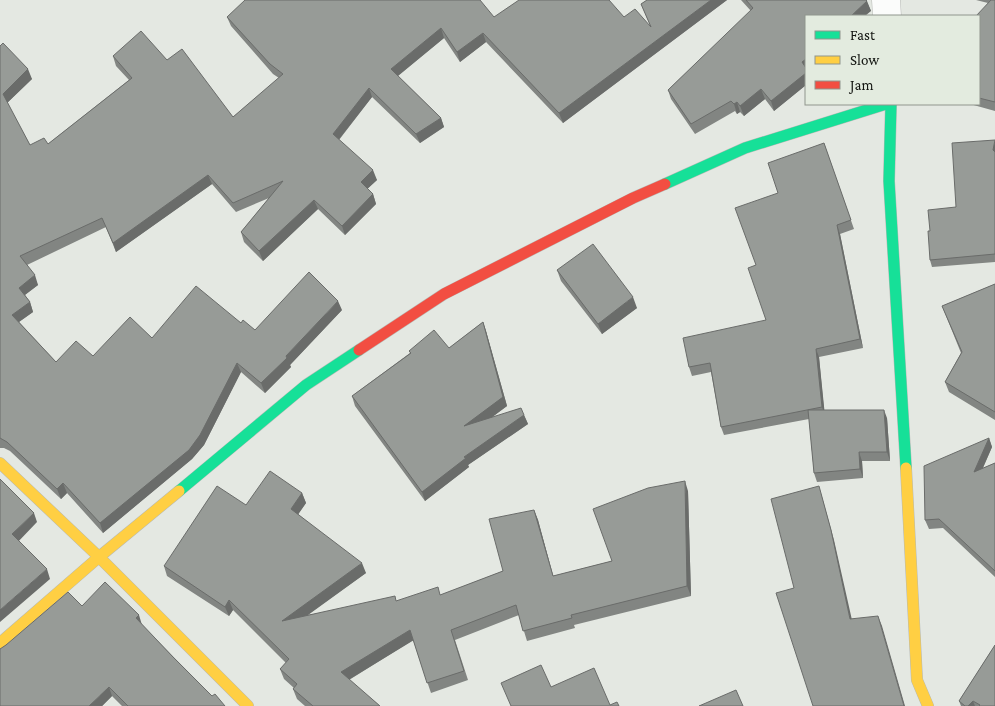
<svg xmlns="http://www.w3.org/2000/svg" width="995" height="706" font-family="'Crimson Pro',serif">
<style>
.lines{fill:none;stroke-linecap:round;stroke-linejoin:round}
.street-casing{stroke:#b6b9b5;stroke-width:29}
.fast-casing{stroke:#b6b9b5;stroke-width:12}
.slow-casing{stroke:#b6b9b5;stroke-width:12}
.jam-casing{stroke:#b6b9b5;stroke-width:12}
.street{stroke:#fbfcfb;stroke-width:28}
.fast{stroke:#16e098;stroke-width:11}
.slow{stroke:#ffcf43;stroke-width:11}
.jam{stroke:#f24e42;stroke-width:11}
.wall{fill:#828582}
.shaded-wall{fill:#6a6c6a}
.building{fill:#979b97;stroke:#6a6c6a}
</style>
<rect width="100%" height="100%" fill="#e4e8e2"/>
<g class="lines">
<g class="street-casing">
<path id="street" d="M886 0 887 16"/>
</g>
<g class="fast-casing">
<path id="fast" d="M891 104 889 181 906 468
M665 184 745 148 886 104
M179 491 306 385 359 350"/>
</g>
<g class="slow-casing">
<path id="slow" d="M0 463 99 557 248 706
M906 468 917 680 928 706
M0 643 99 557 179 491"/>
</g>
<g class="jam-casing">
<path id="jam" d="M359 350 444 294 633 198 665 184"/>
</g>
<use href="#street" class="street"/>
<use href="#fast" class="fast"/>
<use href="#slow" class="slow"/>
<use href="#jam" class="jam"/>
</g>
<path class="wall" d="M647 0H727L563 123 486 42 460 62 444 38 398 76 441 118 444 127 420 143 372 97 339 140 377 180 367 189 373 194 376 204 345 235 318 209 263 261 244 242 241 232 269 198 236 212 212 184 116 252 106 227 27 265 38 285 25 295 30 302 33 312 19 322 56 362 93 356 152 338 241 323 255 330 342 310 290 365 291 367 265 393 241 372 204 445 192 459 103 533 67 493 61 499 10 451 4 448H0V46L32 79 7 103 30 145 48 144 129 80 116 66 113 56 167 60 233 117 279 78 273 74 231 26 227 17H624L650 25 641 4Z
M741 0H866L871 11 806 16V85L774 111 765 99 744 116 740 112 737 114 735 111 695 134 671 99 668 90 751 11Z
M976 0H995V111L970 104H979V16L988 3Z
M995 140V262L932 267 930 260V231L956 207Z
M824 143 854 229 840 234 863 348 819 357 824 410 887 418 890 461H862L863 478 817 482 814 473 809 419 724 435 721 427 711 372 692 376 689 367 766 320 778 193Z
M557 270 637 308 602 334 561 281Z
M995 284V420L949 392 945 382 961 353 942 306Z
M483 322 486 331 507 406 492 417 524 415 528 424 468 465 469 467 425 501 355 406 352 396 410 353 409 351 449 348Z
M989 438 992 447 983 468 995 463V577L943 528 929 529 925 520Z
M688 491 691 596 574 625 575 628 527 641 519 615 455 640 468 680 431 693 413 640 349 680 380 706H305L297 699 293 689 294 688 284 679 280 669 286 663 233 610 229 616 167 576 164 566 246 505 302 493 306 503 298 514 366 573 307 615 397 601 441 595 503 571 534 510 538 520 553 576 612 561Z
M82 606 142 625 212 696 225 706H122L112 696 102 706Z
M995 645V706H961L959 701Z"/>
<path class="shaded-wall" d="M711 0H727L563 123 559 113Z
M867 1 871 11 865 16H851Z
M441 28 444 38 394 79 391 69Z
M483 33 486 42 460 62 457 52Z
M806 59V71L802 62Z
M28 69 32 79 6 104 3 94Z
M806 73V85L774 111 771 101Z
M369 88 372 97 336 143 333 134Z
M761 89 765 99 744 116 740 106Z
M737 102 740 112 737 114 734 104Z
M441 118 444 127 420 143 416 134Z
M995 141V157L993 150Z
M373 170 377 180 364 192 361 182Z
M208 175 212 184 116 252 113 243Z
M373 194 376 204 345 235 342 226Z
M314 200 318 209 263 261 259 251Z
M837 225 840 234 863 348 860 339Z
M35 275 38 285 22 297 19 288Z
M633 297 637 308 602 334 598 324Z
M338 301 342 310 290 365 291 367 265 393 261 383Z
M30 302 33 312 16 324 12 315Z
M483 322 486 331 507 406 467 436 464 426Z
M816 349 819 357 825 416 822 407Z
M237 363 241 372 204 445 192 459 103 533 100 523Z
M884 410 887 418 890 461 887 452Z
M524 415 528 424 468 465 469 467 425 501 422 492 464 457Z
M989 438 992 447 977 481 974 472Z
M859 452 862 461 863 478 860 469Z
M685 481 688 491 691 596 687 586Z
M63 483 67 493 61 499 57 489Z
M819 486 822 497 834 540 854 629 850 619Z
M302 493 306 503 295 519 291 509Z
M534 510 538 520 556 586 553 576Z
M34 513 37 522 16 544 12 534Z
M362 563 366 573 286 631 282 621Z
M47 569 50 579 0 622V610Z
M229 600 233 610 229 616 225 607Z
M139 615 142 625 136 618Z
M878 616 882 626 905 706H904Z
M410 630 414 640 345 682 341 672Z
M109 687 112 696 102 706H89Z
M973 701 975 706H968Z"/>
<path class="building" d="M245 0H480L494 17 519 0H609L624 17 635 9 651 27 641 4 647 0H711L559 113 483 33 457 52 441 28 391 69 441 118 416 134 369 88 333 134 373 170 361 182 373 194 342 226 314 200 259 251 241 232 283 181 233 203 208 175 113 243 102 218 20 256 35 275 19 288 30 302 12 315 56 362 76 341 93 356 130 317 152 338 196 286 241 323 243 320 255 330 309 272 338 301 286 356 287 358 261 383 237 363 200 435 189 450 100 523 63 483 57 489 7 442 0 438V46L3 43 28 69 3 94 30 145 44 138 48 144 132 78 113 56 141 31 167 60 182 49 233 117 283 74 270 64 227 17Z
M746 0H866L867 1 851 16H806V59L802 62 806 68V73L771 101 761 89 740 106 737 102 734 104 731 101 691 124 668 90 753 8Z
M991 0H995V102L979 98V16H976Z
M995 140 993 150 995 152V254L930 260 928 231H930L928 210 956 207 952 143Z
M824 143 851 220 837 225 860 339 816 349 822 407 721 427 710 363 689 367 683 338 766 320 748 268 756 265 735 208 778 193 768 163Z
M593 244 633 297 598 324 557 270Z
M995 284V412L945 382 962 352 942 306Z
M483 322 503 397 464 426 521 408 524 415 464 457 466 458 422 492 352 396 411 353 409 351 434 330 449 348Z
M808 410H884L887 452H859L860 469 814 473Z
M989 438 974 472 995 463V571L939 519 925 520 924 466Z
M270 471 302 493 291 509 362 563 282 621 395 596 396 601 438 587 440 595 503 571 489 519 534 510 553 576 612 561 593 509 648 488 685 481 687 586 571 615 572 618 523 631 516 605 451 630 464 671 427 683 410 630 341 672 380 706H313L293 689 297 684 280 669 289 659 229 600 225 607 164 566 217 486 246 505Z
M0 479 34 513 12 534 47 569 0 610Z
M819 486 831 530 850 619 878 616 904 706H813L776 593 794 588 771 499Z
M105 582 139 615 136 618 173 657 212 696 215 694 225 706H128L109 687 89 706H0V649L6 645 68 592 82 606Z
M995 645V706H979L980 705 973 701 968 706H965L959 701Z
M541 665 551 687 594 668 610 705 617 702 619 706H511L501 683Z
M736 690 743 706H699Z"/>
<rect x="805" y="15" width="175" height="90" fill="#e3ebdf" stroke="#90958d"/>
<rect x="815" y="31" width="25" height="8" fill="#16e098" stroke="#90958d"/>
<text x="850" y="40" font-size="15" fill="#131511">Fast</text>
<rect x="815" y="56" width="25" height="8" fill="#ffcf43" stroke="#90958d"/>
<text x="850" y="65" font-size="15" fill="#131511">Slow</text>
<rect x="815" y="81" width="25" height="8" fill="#f24e42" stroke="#90958d"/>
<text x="850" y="90" font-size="15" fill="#131511">Jam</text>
</svg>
